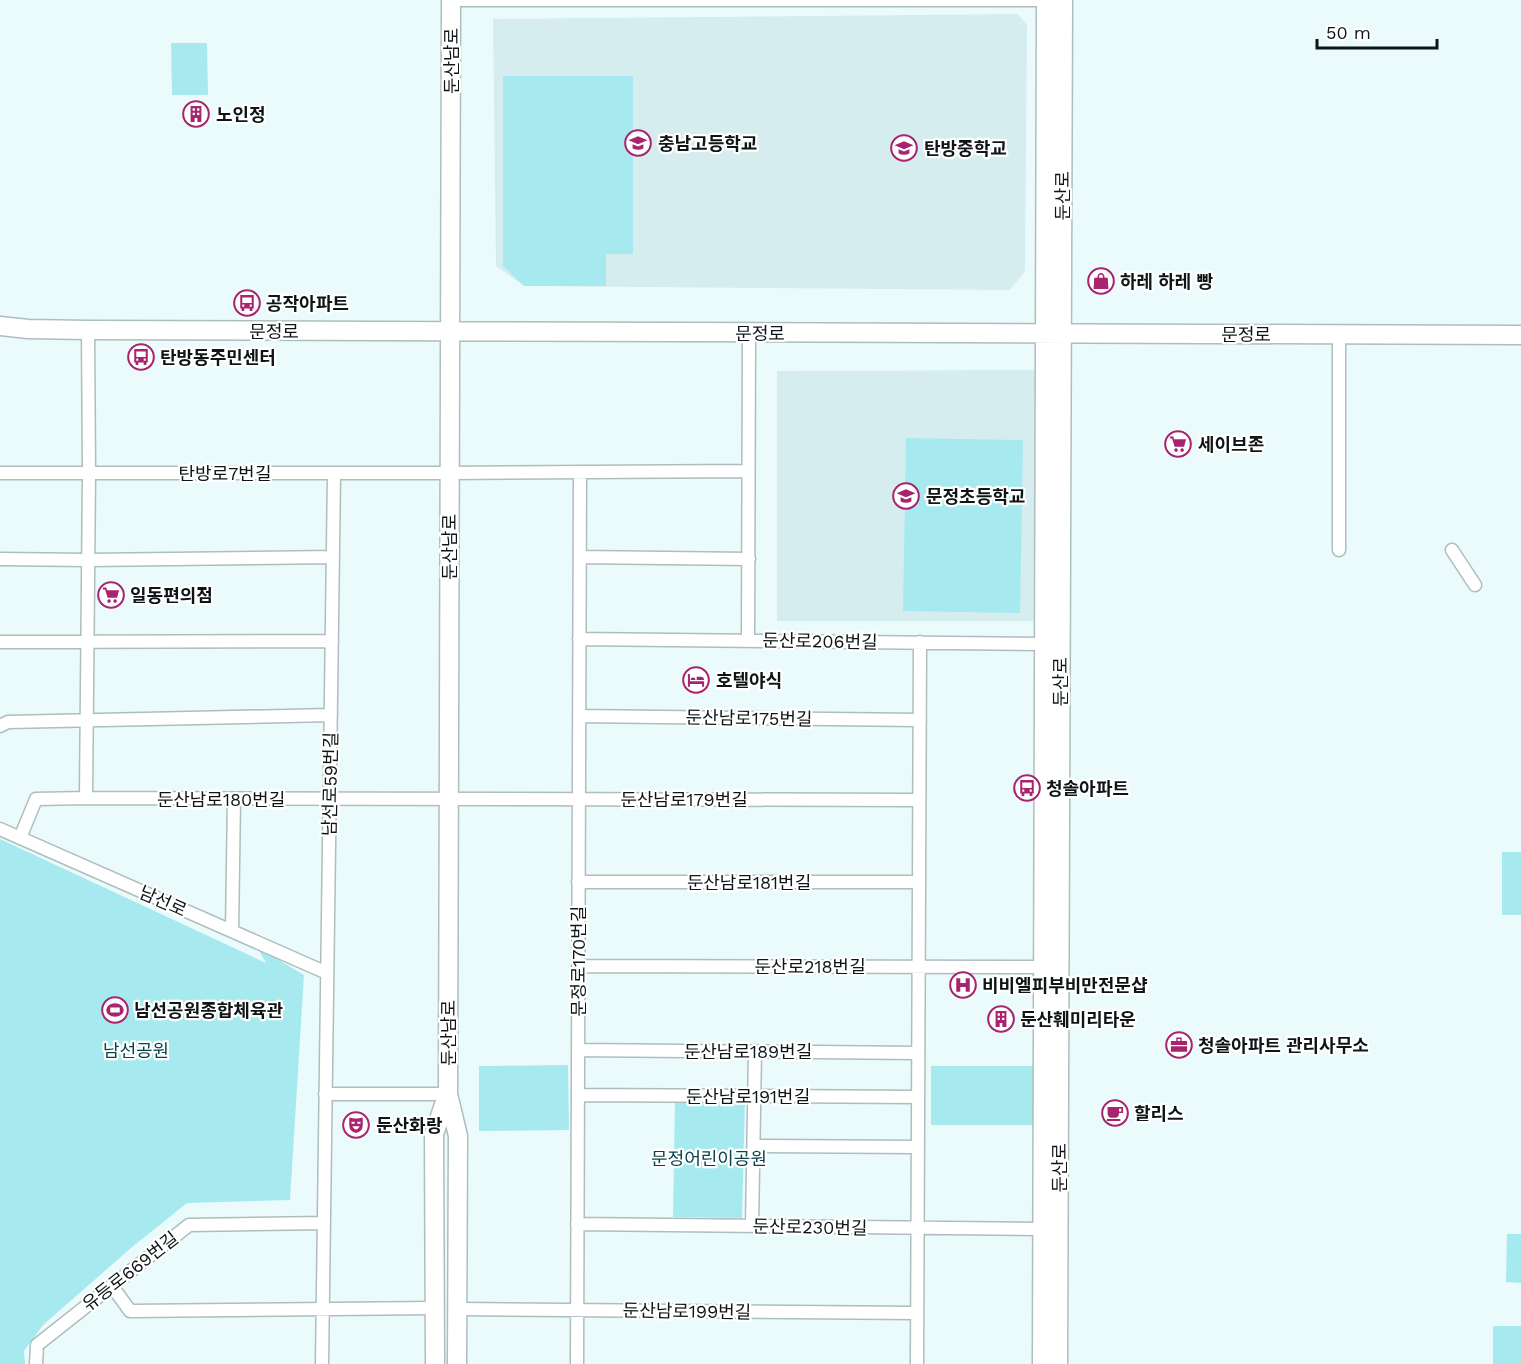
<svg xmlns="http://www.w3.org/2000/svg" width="1521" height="1364" font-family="'Work Sans','Noto Sans KR',sans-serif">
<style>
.built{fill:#d5edef}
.green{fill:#a6eaef}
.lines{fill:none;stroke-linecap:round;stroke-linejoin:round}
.minor-casing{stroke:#aebdbe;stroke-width:15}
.secondary-casing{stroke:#aebdbe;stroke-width:21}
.minor{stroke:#fff;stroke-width:12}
.secondary{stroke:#fff;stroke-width:18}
.labels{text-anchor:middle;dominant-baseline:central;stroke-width:4.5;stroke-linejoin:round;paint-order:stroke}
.street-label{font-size:18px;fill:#0f1515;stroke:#fff}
.poi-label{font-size:18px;font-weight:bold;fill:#0f1515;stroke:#fff;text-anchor:start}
.park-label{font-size:18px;fill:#0b4448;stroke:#fff}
</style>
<rect width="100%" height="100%" fill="#ebfbfc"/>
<path class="built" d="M1018 14 1027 25 1025 271 1010 290 524 286 496 266 493 19Z
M1035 370 1036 621H777V371Z"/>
<path class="green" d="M171 43H207L208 95H172Z
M503 76H633V254H606V286H524L503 266Z
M906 438 1023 440 1020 613 903 611Z
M0 839 266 963 257 947 304 975 290 1200 187 1203 131 1248 43 1325 24 1351 25 1364H0Z
M1502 852H1521V915H1502Z
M568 1065 569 1130 479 1131V1066Z
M931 1066H1045V1125H931Z
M675 1099 745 1100 742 1218 673 1217Z
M1507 1234H1521V1283L1506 1282Z
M1493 1326H1521V1364H1493Z"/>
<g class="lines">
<g class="minor-casing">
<path id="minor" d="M451 0H1053
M0 473H450L748 471
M1339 550V335
M1452 550 1475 585
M580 557 749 559
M0 559 88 560 333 557
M579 639 1050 644
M748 641 749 333
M0 642 332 641
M579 716 920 720
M0 726 8 722 331 715
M86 798 89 473 88 330
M0 829 327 973
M20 838 36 799 86 798 919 800
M578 882H919
M232 931 234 799
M578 966 1043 967
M578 1050 918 1053
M325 1094H448
M578 1095 918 1097
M754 1146 918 1147
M577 1224 1042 1229
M752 1226 755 1051
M112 1286 130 1311 435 1308
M458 1309 917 1313
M36 1364 37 1345 189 1225 324 1223
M322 1364 334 473
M577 1364 580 472
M917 1364 920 642"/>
</g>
<g class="secondary-casing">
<path id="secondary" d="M451 0 448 1094 458 1136 457 1364
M0 326 28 329 88 330 1521 335
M435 1364 434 1134 447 1096
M1042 1364 1046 0
M1058 1364 1063 0"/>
</g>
<use href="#minor" class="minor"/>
<use href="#secondary" class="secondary"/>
</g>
<defs>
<g id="building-ring" transform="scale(1.35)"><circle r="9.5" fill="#fff" stroke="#a8246e" stroke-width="1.5"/><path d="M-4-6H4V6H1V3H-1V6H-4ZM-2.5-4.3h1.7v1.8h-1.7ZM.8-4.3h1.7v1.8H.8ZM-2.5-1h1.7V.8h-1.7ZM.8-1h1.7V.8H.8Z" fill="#a8246e"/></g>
<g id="school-ring" transform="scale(1.35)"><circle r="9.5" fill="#fff" stroke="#a8246e" stroke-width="1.5"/><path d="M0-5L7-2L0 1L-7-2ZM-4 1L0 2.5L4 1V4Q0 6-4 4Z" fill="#a8246e"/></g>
<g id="shop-ring" transform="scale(1.35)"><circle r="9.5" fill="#fff" stroke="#a8246e" stroke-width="1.5"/><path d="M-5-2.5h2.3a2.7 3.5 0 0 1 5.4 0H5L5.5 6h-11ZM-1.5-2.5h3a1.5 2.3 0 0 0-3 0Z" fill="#a8246e"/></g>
<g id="bus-ring" transform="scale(1.35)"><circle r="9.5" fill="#fff" stroke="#a8246e" stroke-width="1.5"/><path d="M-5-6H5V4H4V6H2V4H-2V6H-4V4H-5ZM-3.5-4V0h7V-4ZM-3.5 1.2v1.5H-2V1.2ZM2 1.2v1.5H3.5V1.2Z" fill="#a8246e"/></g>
<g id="supermarket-ring" transform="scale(1.35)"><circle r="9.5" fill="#fff" stroke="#a8246e" stroke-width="1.5"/><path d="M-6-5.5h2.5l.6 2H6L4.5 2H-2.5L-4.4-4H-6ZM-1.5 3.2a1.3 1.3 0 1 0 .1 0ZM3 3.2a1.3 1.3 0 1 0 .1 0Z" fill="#a8246e"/></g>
<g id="hotel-ring" transform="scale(1.35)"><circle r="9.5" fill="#fff" stroke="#a8246e" stroke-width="1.5"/><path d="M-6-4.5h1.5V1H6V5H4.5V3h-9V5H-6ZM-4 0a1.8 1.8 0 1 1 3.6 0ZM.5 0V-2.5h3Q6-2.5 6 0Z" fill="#a8246e"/></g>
<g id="hospital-ring" transform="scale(1.35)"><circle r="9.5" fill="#fff" stroke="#a8246e" stroke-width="1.5"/><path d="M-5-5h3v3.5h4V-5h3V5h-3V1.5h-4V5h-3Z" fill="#a8246e"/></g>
<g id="stadium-ring" transform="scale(1.35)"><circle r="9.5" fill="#fff" stroke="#a8246e" stroke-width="1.5"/><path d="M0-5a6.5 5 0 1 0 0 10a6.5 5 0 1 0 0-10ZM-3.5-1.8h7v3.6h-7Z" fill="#a8246e"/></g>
<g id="office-ring" transform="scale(1.35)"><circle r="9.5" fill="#fff" stroke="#a8246e" stroke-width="1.5"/><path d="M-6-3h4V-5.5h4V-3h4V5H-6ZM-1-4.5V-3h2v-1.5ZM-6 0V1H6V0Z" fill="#a8246e"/></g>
<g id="cafe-ring" transform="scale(1.35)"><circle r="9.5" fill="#fff" stroke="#a8246e" stroke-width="1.5"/><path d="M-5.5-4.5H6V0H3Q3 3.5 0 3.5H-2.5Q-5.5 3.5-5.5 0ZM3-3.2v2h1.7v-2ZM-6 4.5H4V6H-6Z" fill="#a8246e"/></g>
<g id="theatre-ring" transform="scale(1.35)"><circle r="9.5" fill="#fff" stroke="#a8246e" stroke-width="1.5"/><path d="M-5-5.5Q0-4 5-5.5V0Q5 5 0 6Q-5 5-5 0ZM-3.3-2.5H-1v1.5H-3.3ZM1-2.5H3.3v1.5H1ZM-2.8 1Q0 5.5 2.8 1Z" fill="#a8246e"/></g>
</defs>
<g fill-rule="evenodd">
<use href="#building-ring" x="196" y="114"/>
<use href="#school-ring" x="638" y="143"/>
<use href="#school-ring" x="904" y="148"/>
<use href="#shop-ring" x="1101" y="281"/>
<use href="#bus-ring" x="247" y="303"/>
<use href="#bus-ring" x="141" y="357"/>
<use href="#supermarket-ring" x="1178" y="444"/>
<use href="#school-ring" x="906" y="496"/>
<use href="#supermarket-ring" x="111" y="595"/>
<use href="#hotel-ring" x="696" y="680"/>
<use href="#bus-ring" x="1027" y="788"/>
<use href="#hospital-ring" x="963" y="985"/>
<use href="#stadium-ring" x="115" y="1010"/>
<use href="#building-ring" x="1001" y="1019"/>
<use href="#office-ring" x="1179" y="1045"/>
<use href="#cafe-ring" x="1115" y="1113"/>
<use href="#theatre-ring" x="356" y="1125"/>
</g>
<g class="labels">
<g class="street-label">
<text transform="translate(451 61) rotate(-90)">둔산남로</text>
<text transform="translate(1062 196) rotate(-90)">둔산로</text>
<text x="274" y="331">문정로</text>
<text x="760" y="333">문정로</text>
<text x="1246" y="334">문정로</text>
<text x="225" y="473">탄방로7번길</text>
<text transform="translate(449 547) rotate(-90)">둔산남로</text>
<text transform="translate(820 641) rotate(1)">둔산로206번길</text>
<text transform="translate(1060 682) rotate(-90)">둔산로</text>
<text transform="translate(749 718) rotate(1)">둔산남로175번길</text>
<text transform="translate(330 784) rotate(-89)">남선로59번길</text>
<text x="221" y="799">둔산남로180번길</text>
<text x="684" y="799">둔산남로179번길</text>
<text x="749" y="882">둔산남로181번길</text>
<text transform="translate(163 901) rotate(24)">남선로</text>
<text transform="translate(578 961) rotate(-90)">문정로170번길</text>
<text x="810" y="966">둔산로218번길</text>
<text transform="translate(448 1033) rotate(-90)">둔산남로</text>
<text x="748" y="1051">둔산남로189번길</text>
<text x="748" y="1096">둔산남로191번길</text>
<text transform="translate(1059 1168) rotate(-90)">둔산로</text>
<text transform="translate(810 1227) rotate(1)">둔산로230번길</text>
<text transform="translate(130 1271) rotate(-38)">유등로669번길</text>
<text transform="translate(687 1311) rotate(1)">둔산남로199번길</text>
</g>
<g class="poi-label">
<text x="216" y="114">노인정</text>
<text x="658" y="143">충남고등학교</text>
<text x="924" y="148">탄방중학교</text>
<text x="1120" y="281">하레 하레 빵</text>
<text x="266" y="303">공작아파트</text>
<text x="160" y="357">탄방동주민센터</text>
<text x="1198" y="444">세이브존</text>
<text x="926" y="496">문정초등학교</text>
<text x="130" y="595">일동편의점</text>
<text x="716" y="680">호텔야식</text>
<text x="1046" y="788">청솔아파트</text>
<text x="982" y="985">비비엘피부비만전문샵</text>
<text x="134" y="1010">남선공원종합체육관</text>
<text x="1020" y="1019">둔산훼미리타운</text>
<text x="1198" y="1045">청솔아파트 관리사무소</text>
<text x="1134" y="1113">할리스</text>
<text x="376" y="1125">둔산화랑</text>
</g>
<g class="park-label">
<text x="136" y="1050">남선공원</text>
<text x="709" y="1158">문정어린이공원</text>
</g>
</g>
<path d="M1317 39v9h120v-9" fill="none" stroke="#0f1515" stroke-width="3"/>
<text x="1326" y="39" font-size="18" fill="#0f1515" stroke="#ffffff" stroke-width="4.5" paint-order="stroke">50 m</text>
</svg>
